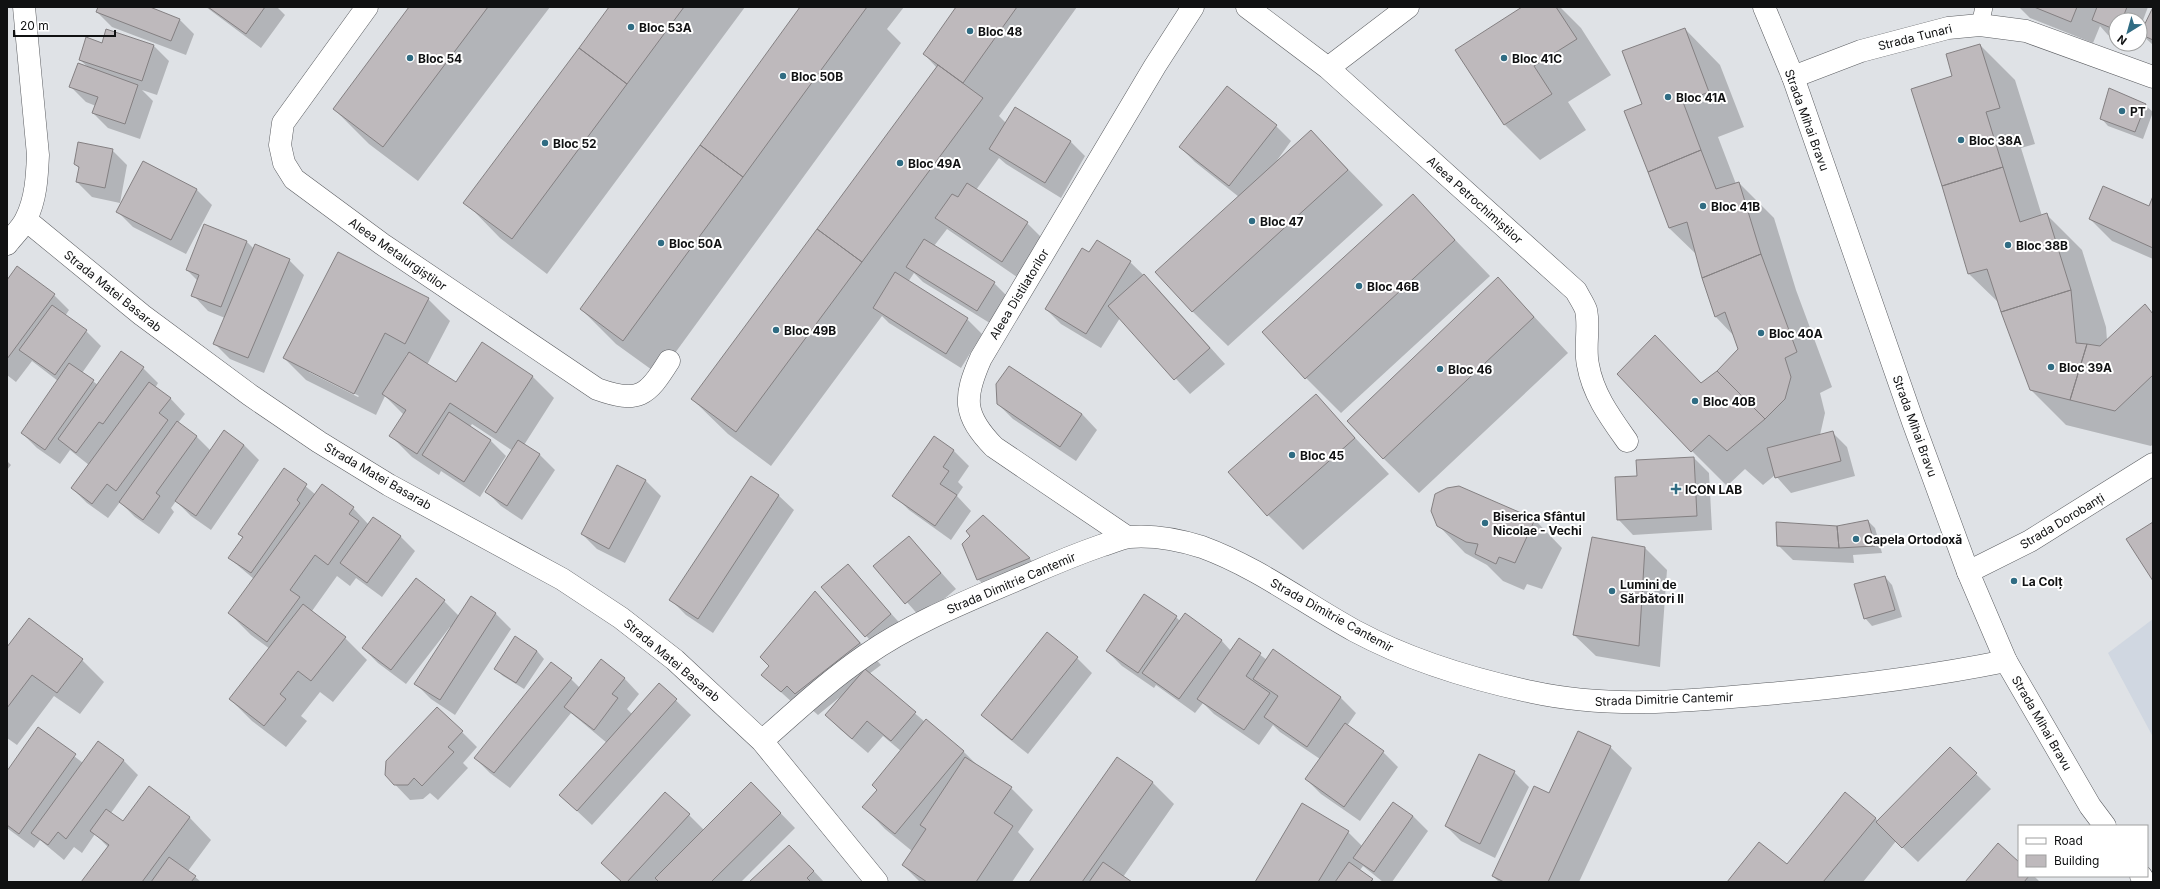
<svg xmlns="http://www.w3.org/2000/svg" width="2160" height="889" font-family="Inter,sans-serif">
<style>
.built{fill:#d0d7e1}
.shadow{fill:#0003;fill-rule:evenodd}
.building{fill:#beb9bc;stroke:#848082}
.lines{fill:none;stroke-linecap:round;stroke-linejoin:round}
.service-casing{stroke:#5b5d61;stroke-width:18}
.minor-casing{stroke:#5b5d61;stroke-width:23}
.secondary-casing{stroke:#5b5d61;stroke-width:23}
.service{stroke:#fff;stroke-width:17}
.minor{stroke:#fff;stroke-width:22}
.secondary{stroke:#fff;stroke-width:22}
.poi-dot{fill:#306c83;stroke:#fff;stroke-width:1.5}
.labels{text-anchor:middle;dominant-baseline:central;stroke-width:4;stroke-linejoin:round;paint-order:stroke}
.poi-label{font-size:12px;font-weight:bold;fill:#101112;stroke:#fff;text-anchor:start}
.street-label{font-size:12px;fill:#101112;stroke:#fff}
</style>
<rect width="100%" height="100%" fill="#dfe2e6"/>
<path class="built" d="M2153 619V737L2108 653Z"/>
<path class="shadow" d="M99 7H147L179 19 194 34 186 55 112 27 97 12Z
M206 7H277L285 15 261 48Z
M411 7H550L418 181 369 144 334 109Z
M610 7H745L547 274 500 238 465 202Z
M801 7H904L887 29 901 43 659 375 616 344 581 309Z
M958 7H1077L999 116 1006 123 1070 141 1085 156 1061 198 1006 164 999 158 976 190 1027 223 1042 238 1017 277 947 229 934 246 994 283 1009 298 993 325 923 282 914 273 908 282 967 319 982 334 961 368 889 323 882 316 771 466 728 434 692 399 937 68 924 54Z
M1524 7H1560L1581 28 1611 75 1568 102 1586 130 1540 160 1504 124Z
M2019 7H2148L2140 28V20H2116V38L2108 35 2100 26 2093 43 2030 18Z
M2153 10V45L2141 34Z
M1685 29 1720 65 1744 127 1718 137 1736 184 1739 183 1774 218 1796 290 1832 387 1820 393 1825 413 1820 435 1832 432 1847 447 1855 476 1791 493 1775 475 1763 485 1745 469 1727 486 1692 451 1655 337 1702 384 1718 372 1739 349 1734 336 1715 316 1698 256 1669 228 1644 105Z
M102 44 154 46 169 61 157 95 142 90 153 101 140 139 108 128 93 113 96 106 86 102 71 87 89 68 80 60Z
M1980 45 2015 80 2035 144 2021 148 2042 216 2047 215 2082 250 2106 327 2107 340 2153 314V444L2151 446 2066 425 2030 389 1999 303 1969 274 1912 89 1954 76Z
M2145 105 2153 112 2143 139 2108 126 2101 118Z
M1276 126 1291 141 1273 166 1311 131 1383 205 1228 346 1192 311 1239 197 1195 162 1180 147Z
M112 150 127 165 120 203 92 197 77 182 80 169 75 164Z
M143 162 197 190 212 205 186 254 133 227 118 212Z
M1412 195 1490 276 1341 413 1306 378Z
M2153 199V259L2112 241 2090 219 2149 207Z
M246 241 254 249 289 260 304 275 264 373 230 359 215 344 225 318 208 311 193 295 198 281 187 270Z
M1089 254 1130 262 1159 290 1225 364 1190 394 1120 318 1101 348 1061 324 1046 309Z
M1498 278 1568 353 1419 493 1383 458Z
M7 281 54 295 69 310 65 316 86 331 101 346 82 373 98 385 143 368 158 383 155 388 170 398 185 414 178 423 197 437 211 451 224 432 244 445 259 460 211 530 191 516 176 501 171 508 174 512 159 534 135 517 120 502 108 518 87 503 72 488 89 465 70 450 60 464 37 448 22 433 58 381 32 361 16 382 7 375Z
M428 299 450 321 427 365 456 384 532 376 554 398 524 445 540 455 555 470 522 520 501 506 486 491 513 451 472 424 470 427 491 441 506 456 480 497 441 471 439 475 412 457 390 435 404 415 385 396 376 415 306 380 284 358ZM407 354 409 355 405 360H404ZM309 370 359 396 358 397 309 372Z
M1316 396 1389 474 1303 550 1268 515Z
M998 404 1082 414 1097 430 1076 461 1013 419Z
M934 438 954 451 969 466 958 482 963 487 957 496 971 511 951 540 909 510 894 495Z
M1694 458 1709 473 1712 530 1633 535 1618 519 1639 476Z
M7 461 11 465 7 470Z
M618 467 646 481 661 496 625 563 597 549 582 534Z
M285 469 316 495 323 486 353 508 369 525 400 536 415 551 382 597 356 578 350 586 337 576 312 611 345 638 367 660 333 702 320 692 301 716 307 721 286 747 252 721 230 699 270 649 251 635 229 613 254 579 229 558 243 538 239 534Z
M1458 487 1535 520 1562 548 1542 589 1527 584 1524 590 1503 581 1487 565 1465 553 1438 525Z
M778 495 794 510 713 633 686 615 671 600Z
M1868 521 1875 528 1882 553 1853 555 1854 563 1793 560 1778 545Z
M909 537 956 589 921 618 875 566Z
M1645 548 1667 570 1660 667 1596 656 1574 635Z
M1029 558 1044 573 993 594 978 579Z
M848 566 906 630 881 652 822 588Z
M1885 577 1892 585 1902 617 1872 626 1865 618Z
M815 593 881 665 869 674 925 722 963 751 978 766 1011 788 1033 810 1018 832 1034 849 1012 882H920L903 865 912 851 885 829 864 807 878 790 901 751 883 736 868 753 841 730 826 715 840 697 818 715 810 708 804 713 762 675 770 666Z
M471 598 496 614 511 629 455 715 431 699 416 684 452 628 450 627 406 684 378 663 363 648 444 601 459 616Z
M1176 617 1180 621 1221 640 1231 651 1239 639 1267 660 1273 651 1341 698 1356 713 1347 726 1383 752 1398 767 1360 821 1321 794 1306 779 1320 759 1280 732 1273 725 1259 745 1214 714 1203 703 1195 713 1156 685 1154 688 1122 666 1107 651Z
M7 649 82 660 104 682 80 714 54 696 17 745 7 738Z
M537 651 544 659 524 689 503 676 495 669Z
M1077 658 1092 673 1028 754 998 730 983 715Z
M624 678 639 694 627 709 632 714 659 684 691 715 592 825 560 795 607 743 571 713 510 788 490 773 475 758 571 679 580 688Z
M39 729 83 763 123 760 138 775 111 813 123 823 149 788 190 818 211 840 188 871 201 882H82L108 847 95 834 82 853 74 847 64 860 40 840 34 848 7 828V773Z
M462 732 477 747 463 763 468 768 438 800 430 793 423 799 410 800 386 775Z
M1610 747 1632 768 1579 882H1499L1493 876 1549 794Z
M1950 748 1991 789 1918 862 1896 841 1863 882H1728L1787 866 1875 818 1878 821Z
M1514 772 1529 787 1495 858 1461 841 1446 826Z
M1152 782 1174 804 1123 877 1130 882H1030Z
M766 798 795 828 741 882H660L658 880 656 882H622L602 863 689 815 704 830Z
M1413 816 1428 831 1392 882H1383L1363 866 1360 870 1375 882H1256L1348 832 1362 846Z
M2019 863V876H2034L2040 882H1966Z
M811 868 824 882H750Z"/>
<path class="building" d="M98 7H150L180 19 171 41 96 12Z
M208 7H265L246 34Z
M409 7H488L383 147 333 109Z
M609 7H684L627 84 579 48Z
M800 7H867L743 177 700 145Z
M956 7H1017L963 83 923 54Z
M1522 7H1556L1577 39 1534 66 1552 94 1504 125 1455 50Z
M2034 7H2077L2071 22Z
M2097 7H2127L2122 20H2116V30L2092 20Z
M2153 7V40L2140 34Z
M1685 28 1709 92 1683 102 1701 150 1648 172 1624 111 1642 104 1622 51Z
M106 29 154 45 142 81 79 60 86 37 102 43Z
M1980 44 2000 108 1986 112 2003 167 1942 186 1911 89 1952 76 1946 54Z
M579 48 627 84 512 239 463 203Z
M78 63 138 85 125 124 92 113 98 97 69 87Z
M938 65 983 98 862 262 817 229Z
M1227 86 1277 125 1229 186 1179 147Z
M2109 88 2146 104 2135 132 2100 119Z
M1015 107 1071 141 1045 183 989 149Z
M1311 130 1348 170 1192 312 1155 272Z
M78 142 113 149 105 188 76 182 79 167 74 164Z
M700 145 743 177 623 341 580 309Z
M1701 150 1716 189 1739 182 1761 254 1702 278 1687 222 1669 228 1648 172Z
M143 161 197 189 171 240 116 212Z
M2003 167 2020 222 2047 213 2071 290 2001 312 1987 269 1968 274 1942 186Z
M967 183 1028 222 1002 262 935 218 952 194 958 197Z
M2103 186 2149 206 2153 196V248L2089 219Z
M1413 194 1455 240 1305 379 1262 332Z
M204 224 247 241 221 307 191 296 199 275 186 270Z
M817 229 862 262 736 432 691 399Z
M924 239 995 282 977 311 906 267Z
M1097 240 1131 261 1086 334 1045 309 1082 248 1089 252Z
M255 244 290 259 248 358 213 344Z
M338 252 429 298 405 344 385 333 354 394 283 358Z
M1761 254 1797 352 1785 358 1791 377 1785 399 1765 419 1717 371 1738 349 1725 312 1715 317 1702 278Z
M17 266 55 294 7 359V280Z
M895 272 968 318 946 354 873 308Z
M1144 274 1210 348 1174 380 1108 306Z
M1498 277 1534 317 1383 459 1347 421Z
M2071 290 2076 343 2087 344 2070 400 2030 390 2001 312Z
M2145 304 2153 314V375L2115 411 2070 400 2087 344 2100 346Z
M52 305 87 330 55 375 19 350Z
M1655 335 1701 383 1717 371 1765 419 1727 451 1709 435 1691 452 1617 374Z
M482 342 533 376 496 433 450 403 417 454 389 436 406 410 382 394 409 352 456 382Z
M121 351 144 367 103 424 99 422 76 453 58 439Z
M69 363 94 380 45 450 21 433Z
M1009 366 1082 414 1060 447 997 404 996 384Z
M149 382 171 398 159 413 168 420 116 491 107 484 92 504 71 488Z
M1316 394 1355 438 1267 516 1228 472Z
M449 412 491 440 464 482 422 455Z
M177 421 197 436 156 493 160 496 143 520 119 502Z
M224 430 244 445 196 516 175 501Z
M1833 431 1841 461 1775 478 1767 448Z
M934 436 954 450 943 467 949 471 940 484 957 495 935 526 892 496Z
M518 440 540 454 507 506 485 492Z
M1694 457 1697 516 1617 520 1615 477 1637 476 1636 460Z
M617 465 646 480 609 549 581 534Z
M284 468 307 484 297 500 300 503 251 573 228 558 243 537 238 534Z
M751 476 779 495 698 619 669 600Z
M322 484 354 507 349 514 359 521 328 565 315 555 290 590 300 597 267 642 228 613Z
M1459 486 1535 519 1515 563 1499 557 1496 564 1475 554 1478 544 1466 542 1437 526 1431 511 1435 494 1447 488Z
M983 515 1030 558 977 580 962 544 970 536 966 531Z
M373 517 401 536 367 583 340 563Z
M1868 520 1875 546 1839 548 1837 526Z
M1776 522 1837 526 1839 548 1777 546Z
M2153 522V581L2126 539Z
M909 536 941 573 905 604 873 566Z
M1592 537 1645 547 1639 646 1573 635Z
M848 564 891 614 865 637 821 587Z
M1885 576 1895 610 1864 619 1854 584Z
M416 578 445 600 391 670 362 648Z
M815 591 860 643 795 694 787 686 781 692 761 675 769 666 760 657Z
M1144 594 1177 616 1138 673 1106 651Z
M471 596 496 613 440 700 414 684Z
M303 604 346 637 311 681 298 671 280 694 286 699 264 726 229 699Z
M1185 613 1222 640 1179 699 1142 673Z
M29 618 83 659 57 693 32 675 7 708V647Z
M1047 632 1078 657 1012 740 981 715Z
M515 636 537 651 516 683 494 669Z
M1239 638 1261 653 1246 676 1270 693 1244 730 1197 699Z
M1273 649 1341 697 1307 747 1264 717 1278 696 1253 679Z
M601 659 625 678 612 694 618 698 594 730 564 707Z
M551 662 572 678 494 773 474 758Z
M865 669 916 712 891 741 867 721 852 739 825 715Z
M659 683 677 699 577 811 559 795Z
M437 707 463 731 448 747 454 752 422 786 414 778 408 785H394L385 775 386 761Z
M926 719 964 751 895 834 862 807 877 790 872 785Z
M1345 723 1384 751 1344 807 1305 779Z
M38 727 76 754 19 834 7 825V771Z
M1578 731 1611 746 1548 882H1504L1492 876 1534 786 1549 793Z
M98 741 124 760 66 839 58 832 48 845 31 833Z
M1950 747 1977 773 1902 848 1876 822Z
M1479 754 1515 771 1480 844 1445 826Z
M965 757 1012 787 994 813 1013 826 976 882H927L902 865 926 829 920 825Z
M1117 757 1153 782 1082 882H1029Z
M751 782 781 813 711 882H659L655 878Z
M149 786 190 817 142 882H81L109 845 90 831 106 809 123 821Z
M665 792 690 814 627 882H622L601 863Z
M1845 792 1876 818 1823 882H1727L1759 842 1787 864Z
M1393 802 1413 816 1374 872 1353 858Z
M1302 803 1349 831 1318 882H1255Z
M1998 843 2019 862V876H2029L2024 882H1965Z
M789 845 814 871 807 878 811 882H749Z
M169 857 196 876 191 882H151Z
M1103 862 1132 882H1089Z
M1349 862 1373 879 1370 882H1335Z"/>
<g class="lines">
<g class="service-casing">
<path id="service" d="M1980 25 1984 7"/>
</g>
<g class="minor-casing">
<path id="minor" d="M367 7 283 123 280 145 284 163 294 179 382 244 597 389C639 404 647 396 669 361
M1247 7 1328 68 1576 291C1579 297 1584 304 1586 310 1590 328 1584 347 1588 365 1593 394 1610 417 1627 441
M1328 68 1408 7
M1793 77 1861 51 1948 28 1980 25 2026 31 2153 77
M26 220 142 315 250 395 319 442 389 485 562 579 621 618 675 660 762 741 877 882
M7 244C13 236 22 228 26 219 36 199 37 177 38 155L24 7
M1127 537 994 447C963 415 963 398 981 358L1155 66 1193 7
M1968 572 2030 541 2153 464
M762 741C796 711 828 681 866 655 915 621 973 599 1028 575 1053 564 1077 554 1103 545 1111 543 1120 538 1129 537 1152 535 1180 540 1202 547 1257 567 1304 603 1355 631 1411 661 1471 679 1532 692 1610 709 1689 701 1767 694 1847 687 1927 677 2006 661"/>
</g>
<g class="secondary-casing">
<path id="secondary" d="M1764 7 1793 77 1913 422 1968 572 2006 661 2090 806 2105 826
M2141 876 2145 882"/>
</g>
<use href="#service" class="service"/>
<use href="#minor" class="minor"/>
<use href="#secondary" class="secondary"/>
</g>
<g class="poi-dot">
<circle cx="631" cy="27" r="4"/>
<circle cx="970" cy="31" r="4"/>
<circle cx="410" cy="58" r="4"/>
<circle cx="1504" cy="58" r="4"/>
<circle cx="783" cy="76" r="4"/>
<circle cx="1668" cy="97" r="4"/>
<circle cx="2122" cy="111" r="4"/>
<circle cx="1961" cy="140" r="4"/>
<circle cx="545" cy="143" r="4"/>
<circle cx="900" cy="163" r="4"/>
<circle cx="1703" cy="206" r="4"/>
<circle cx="1252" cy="221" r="4"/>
<circle cx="661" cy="243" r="4"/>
<circle cx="2008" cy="245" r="4"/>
<circle cx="1359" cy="286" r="4"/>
<circle cx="776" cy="330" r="4"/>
<circle cx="1761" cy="333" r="4"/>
<circle cx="2051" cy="367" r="4"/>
<circle cx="1440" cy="369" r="4"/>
<circle cx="1695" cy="401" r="4"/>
<circle cx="1292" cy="455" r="4"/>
<path d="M1674 483h4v4h4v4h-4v4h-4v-4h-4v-4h4z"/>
<circle cx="1485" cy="523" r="4"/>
<circle cx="1856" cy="539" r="4"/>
<circle cx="2014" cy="581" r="4"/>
<circle cx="1612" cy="591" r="4"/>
</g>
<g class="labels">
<g class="poi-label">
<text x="639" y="27">Bloc 53A</text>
<text x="978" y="31">Bloc 48</text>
<text x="418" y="58">Bloc 54</text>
<text x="1512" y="58">Bloc 41C</text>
<text x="791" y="76">Bloc 50B</text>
<text x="1676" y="97">Bloc 41A</text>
<text x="2130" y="111">PT</text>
<text x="1969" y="140">Bloc 38A</text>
<text x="553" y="143">Bloc 52</text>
<text x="908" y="163">Bloc 49A</text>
<text x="1711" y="206">Bloc 41B</text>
<text x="1260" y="221">Bloc 47</text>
<text x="669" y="243">Bloc 50A</text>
<text x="2016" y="245">Bloc 38B</text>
<text x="1367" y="286">Bloc 46B</text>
<text x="784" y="330">Bloc 49B</text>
<text x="1769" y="333">Bloc 40A</text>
<text x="2059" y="367">Bloc 39A</text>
<text x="1448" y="369">Bloc 46</text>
<text x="1703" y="401">Bloc 40B</text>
<text x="1300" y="455">Bloc 45</text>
<text x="1685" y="489">ICON LAB</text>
<text x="1493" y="516">Biserica Sfântul<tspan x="1493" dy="14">Nicolae - Vechi</tspan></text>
<text x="1864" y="539">Capela Ortodoxă</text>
<text x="2022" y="581">La Colț</text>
<text x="1620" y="584">Lumini de<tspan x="1620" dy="14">Sărbători II</tspan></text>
</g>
<g class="street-label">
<text transform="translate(1915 37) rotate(-14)">Strada Tunari</text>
<text transform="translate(1807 120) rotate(70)">Strada Mihai Bravu</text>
<text transform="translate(1475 200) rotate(42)">Aleea Petrochimiștilor</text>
<text transform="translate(398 254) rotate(35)">Aleea Metalurgiștilor</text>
<text transform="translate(113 291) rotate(39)">Strada Matei Basarab</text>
<text transform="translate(1019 294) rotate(-59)">Aleea Distilatorilor</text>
<text transform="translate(1915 426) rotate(70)">Strada Mihai Bravu</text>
<text transform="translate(378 476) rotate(30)">Strada Matei Basarab</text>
<text transform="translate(2062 521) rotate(-31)">Strada Dorobanți</text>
<text transform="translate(1011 583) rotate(-23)">Strada Dimitrie Cantemir</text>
<text transform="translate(1332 615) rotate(29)">Strada Dimitrie Cantemir</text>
<text transform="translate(672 660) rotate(40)">Strada Matei Basarab</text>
<text transform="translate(1664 699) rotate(-2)">Strada Dimitrie Cantemir</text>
<text transform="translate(2042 723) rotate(60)">Strada Mihai Bravu</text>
</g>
</g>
<rect width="2160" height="889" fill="none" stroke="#101112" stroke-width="16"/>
<rect x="2018" y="825" width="130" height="52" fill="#ffffff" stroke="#9fa0a0"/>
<rect x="2026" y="838" width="20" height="6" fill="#ffffff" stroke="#9fa0a0"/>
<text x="2054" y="845" font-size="12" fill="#101112">Road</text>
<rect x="2026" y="855" width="20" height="12" fill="#beb9bc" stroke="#9fa0a0"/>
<text x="2054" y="865" font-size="12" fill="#101112">Building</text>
<g transform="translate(2128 32) rotate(217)"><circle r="19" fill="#ffffff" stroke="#9fa0a0"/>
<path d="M0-3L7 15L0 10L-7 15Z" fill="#306c83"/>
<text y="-6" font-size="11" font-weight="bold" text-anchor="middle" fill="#101112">N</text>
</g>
<path d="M14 30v6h101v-6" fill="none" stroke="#101112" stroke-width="2"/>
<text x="20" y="30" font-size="12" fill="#101112" stroke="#ffffff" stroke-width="3" paint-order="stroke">20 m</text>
</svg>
